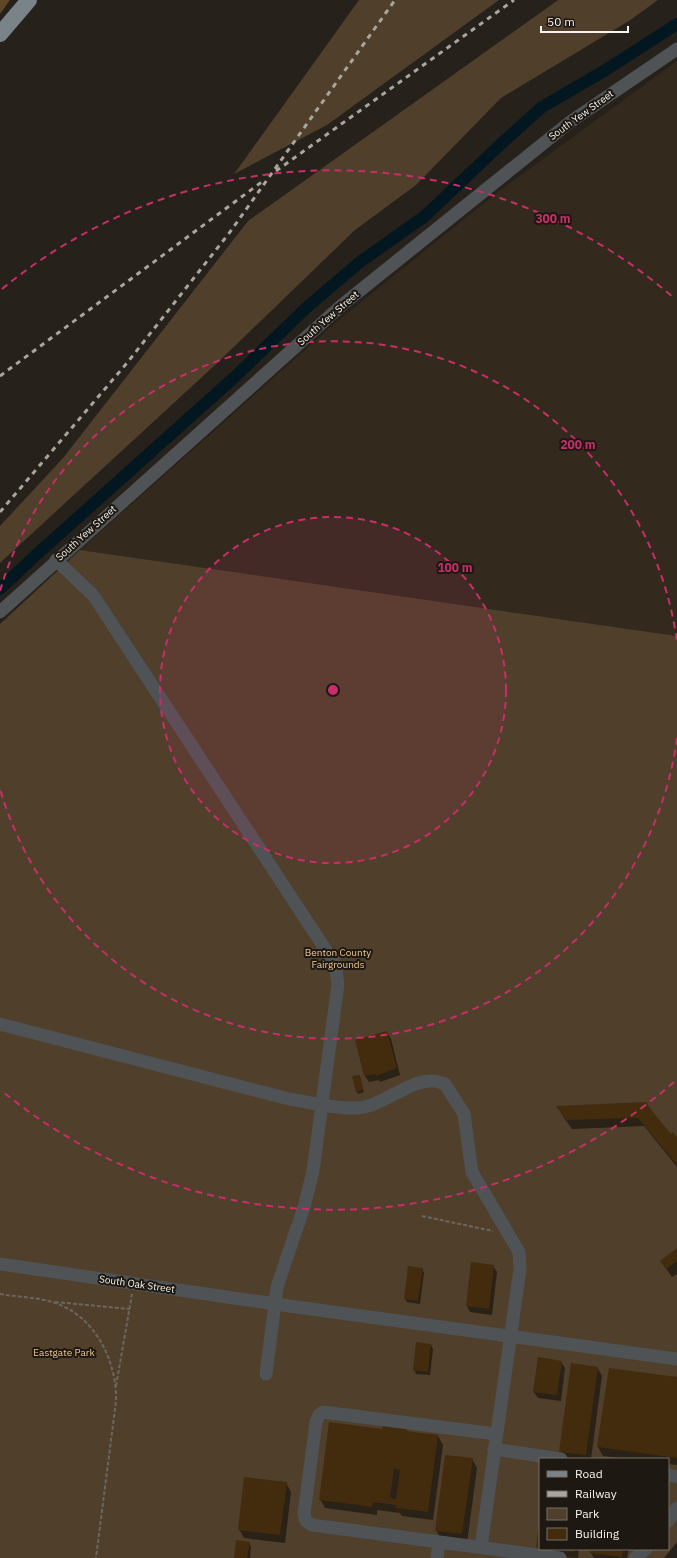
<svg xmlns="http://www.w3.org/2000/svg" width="677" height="1558" font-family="'IBM Plex Sans',sans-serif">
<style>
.built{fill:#33291d}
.green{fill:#4f3f2b;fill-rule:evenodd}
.forest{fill:#5e4627}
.shadow{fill:#0007}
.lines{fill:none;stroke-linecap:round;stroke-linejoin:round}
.canal{stroke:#021720;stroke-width:12}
.building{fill:#422c0d;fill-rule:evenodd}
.path{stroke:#6b6760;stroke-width:2;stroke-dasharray:4 2;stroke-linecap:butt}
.minor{stroke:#4f5355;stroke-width:13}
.major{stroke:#7a8388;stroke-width:16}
.rail{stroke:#a9a59f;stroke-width:3;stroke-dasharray:5 5;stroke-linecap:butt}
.ring{fill:none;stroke:#c72e6a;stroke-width:2;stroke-dasharray:7 5}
.labels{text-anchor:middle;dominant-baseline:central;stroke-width:4;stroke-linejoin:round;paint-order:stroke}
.street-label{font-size:10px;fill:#f8f4ef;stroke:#1d1811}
.park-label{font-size:10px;fill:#f3c892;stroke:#1d1811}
.centre{fill:#c72e6a;stroke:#1d1811;stroke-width:2}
.ring-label{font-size:12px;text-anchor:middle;font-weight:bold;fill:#c72e6a;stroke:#1d1811;stroke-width:4;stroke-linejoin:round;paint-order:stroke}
</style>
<rect width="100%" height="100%" fill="#26211a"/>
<path class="built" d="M677 61V636L80 550 334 324 499 191Z"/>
<path class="green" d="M359 0H499L327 125 234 174Z
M558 0H658L629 21 501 98 416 185 355 230 214 366 0 563V526L63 458 248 221Z
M80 550 677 636V1542L664 1558H0V624ZM540 1459H668V1549H540Z"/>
<path class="forest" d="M0 0H10L0 14Z"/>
<path class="shadow" d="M387 1032 391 1039 400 1075 380 1082 379 1080 369 1082 365 1076 356 1040Z
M360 1077 364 1092 358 1094 357 1092Z
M646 1103 670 1136 677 1139V1167L644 1126 572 1129 562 1115Z
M677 1250V1274L672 1277 661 1261Z
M493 1266 497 1272 492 1315 470 1312 467 1306Z
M422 1269 424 1273 420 1304 407 1302 405 1298Z
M431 1345 433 1349 430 1375 416 1374 414 1369Z
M561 1362 565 1368 561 1401 538 1398 534 1392Z
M597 1367 602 1376 591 1459H565L560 1451Z
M677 1378V1465L668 1464V1459H628L603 1456 598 1447Z
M406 1429 408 1433 438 1436 443 1445 433 1520 402 1516 400 1513 377 1510V1515L325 1508 320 1499 383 1430Z
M472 1459 477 1468 467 1543 441 1539 436 1530Z
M286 1483 291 1492 285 1543 244 1538 239 1529Z
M540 1524V1549H579L578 1558 542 1556 537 1547Z
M249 1543 251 1547 250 1558H235Z
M591 1549H629L627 1558H594L591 1553Z"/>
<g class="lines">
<path class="canal" d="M0 589 35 556 238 374 306 308 360 262 425 216 503 142 542 107 604 71 677 24"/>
</g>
<path class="building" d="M387 1031 397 1068 376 1076 375 1074 364 1076 355 1040Z
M360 1075 363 1090 356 1092 352 1076Z
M647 1102V1105L671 1134 673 1132 677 1137V1165L638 1118 566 1120 556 1106Z
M677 1248V1261L666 1269 660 1261Z
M471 1262 494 1265 489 1309 466 1306Z
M408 1266 423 1268 418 1301 404 1299Z
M416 1342 431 1344 428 1372 413 1370Z
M538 1357 562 1361 557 1395 533 1392Z
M571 1363 598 1367 586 1455 559 1452Z
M609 1368 677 1377V1458L597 1447Z
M329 1422 382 1429 383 1425 407 1428 406 1431 438 1435 428 1512 396 1508V1505L373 1502 372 1507 319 1500ZM394 1469 400 1470 396 1499 390 1498Z
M445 1455 473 1458 462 1534 435 1531Z
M244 1477 287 1482 280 1535 238 1530Z
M539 1524H540V1548L536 1547Z
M236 1540 250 1542 247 1558H234Z
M558 1549H574L573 1552Z
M590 1549H623L622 1557 590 1553Z"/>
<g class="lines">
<path class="path" d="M422 1216 493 1231
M0 1294C17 1297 36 1297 52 1302 94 1314 117 1360 116 1401L96 1558
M55 1302 130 1309
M116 1386 132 1294"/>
<path class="minor" d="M56 560 93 595 335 964 338 984 313 1171 305 1204 277 1287 266 1374
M0 612 342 305 570 122 677 49
M0 1024 289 1099C310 1102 334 1109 356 1108 381 1108 409 1079 434 1081 437 1081 442 1083 445 1084L464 1114 472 1172 519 1252 520 1269 481 1547
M0 1264 289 1306 677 1359
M496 1434 323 1412 319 1415 316 1422 304 1514 306 1521 312 1525 560 1558
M494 1449 561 1459
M668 1475 677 1477
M668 1521 677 1508
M437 1558 439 1542
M635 1558 646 1549"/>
<path class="major" d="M0 34 29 0"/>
<path class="rail" d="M276 171 514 0
M0 376 263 181
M0 512 127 363 230 232 395 0"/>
</g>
<circle cx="333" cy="690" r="173" fill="#c72e6a" fill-opacity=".12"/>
<g class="ring">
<circle cx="333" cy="690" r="173"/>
<path d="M677 738A347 347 0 0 1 0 789M0 591A347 347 0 0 1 677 642"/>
<path d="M674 1082A520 520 0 0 1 2 1091M2 289A520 520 0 0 1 674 298"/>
</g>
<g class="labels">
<g class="street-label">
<text transform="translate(581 115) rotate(-36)">South Yew Street</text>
<text transform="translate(328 318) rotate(-41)">South Yew Street</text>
<text transform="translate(86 533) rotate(-42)">South Yew Street</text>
<text transform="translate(137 1284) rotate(8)">South Oak Street</text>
</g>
<g class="park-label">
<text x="338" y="952">Benton County<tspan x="338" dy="12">Fairgrounds</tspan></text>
<text x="64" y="1352">Eastgate Park</text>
</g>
</g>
<circle cx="333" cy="690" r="6" class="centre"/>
<g class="ring-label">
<text x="553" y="223">300 m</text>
<text x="578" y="449">200 m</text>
<text x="455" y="572">100 m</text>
</g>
<rect x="539" y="1458" width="130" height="92" fill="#1d1811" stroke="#75706a"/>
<rect x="547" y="1471" width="20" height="6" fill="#7a8388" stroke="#75706a"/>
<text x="575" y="1478" font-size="12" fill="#f8f4ef">Road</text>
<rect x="547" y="1491" width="20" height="6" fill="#a9a59f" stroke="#75706a"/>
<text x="575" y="1498" font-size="12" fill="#f8f4ef">Railway</text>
<rect x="547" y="1508" width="20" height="12" fill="#4f3f2b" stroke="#75706a"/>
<text x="575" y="1518" font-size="12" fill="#f8f4ef">Park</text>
<rect x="547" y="1528" width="20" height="12" fill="#422c0d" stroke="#75706a"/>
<text x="575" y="1538" font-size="12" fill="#f8f4ef">Building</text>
<path d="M541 26v6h87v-6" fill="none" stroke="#f8f4ef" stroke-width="2"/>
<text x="547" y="26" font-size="12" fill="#f8f4ef" stroke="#1d1811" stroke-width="3" paint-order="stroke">50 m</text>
</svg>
